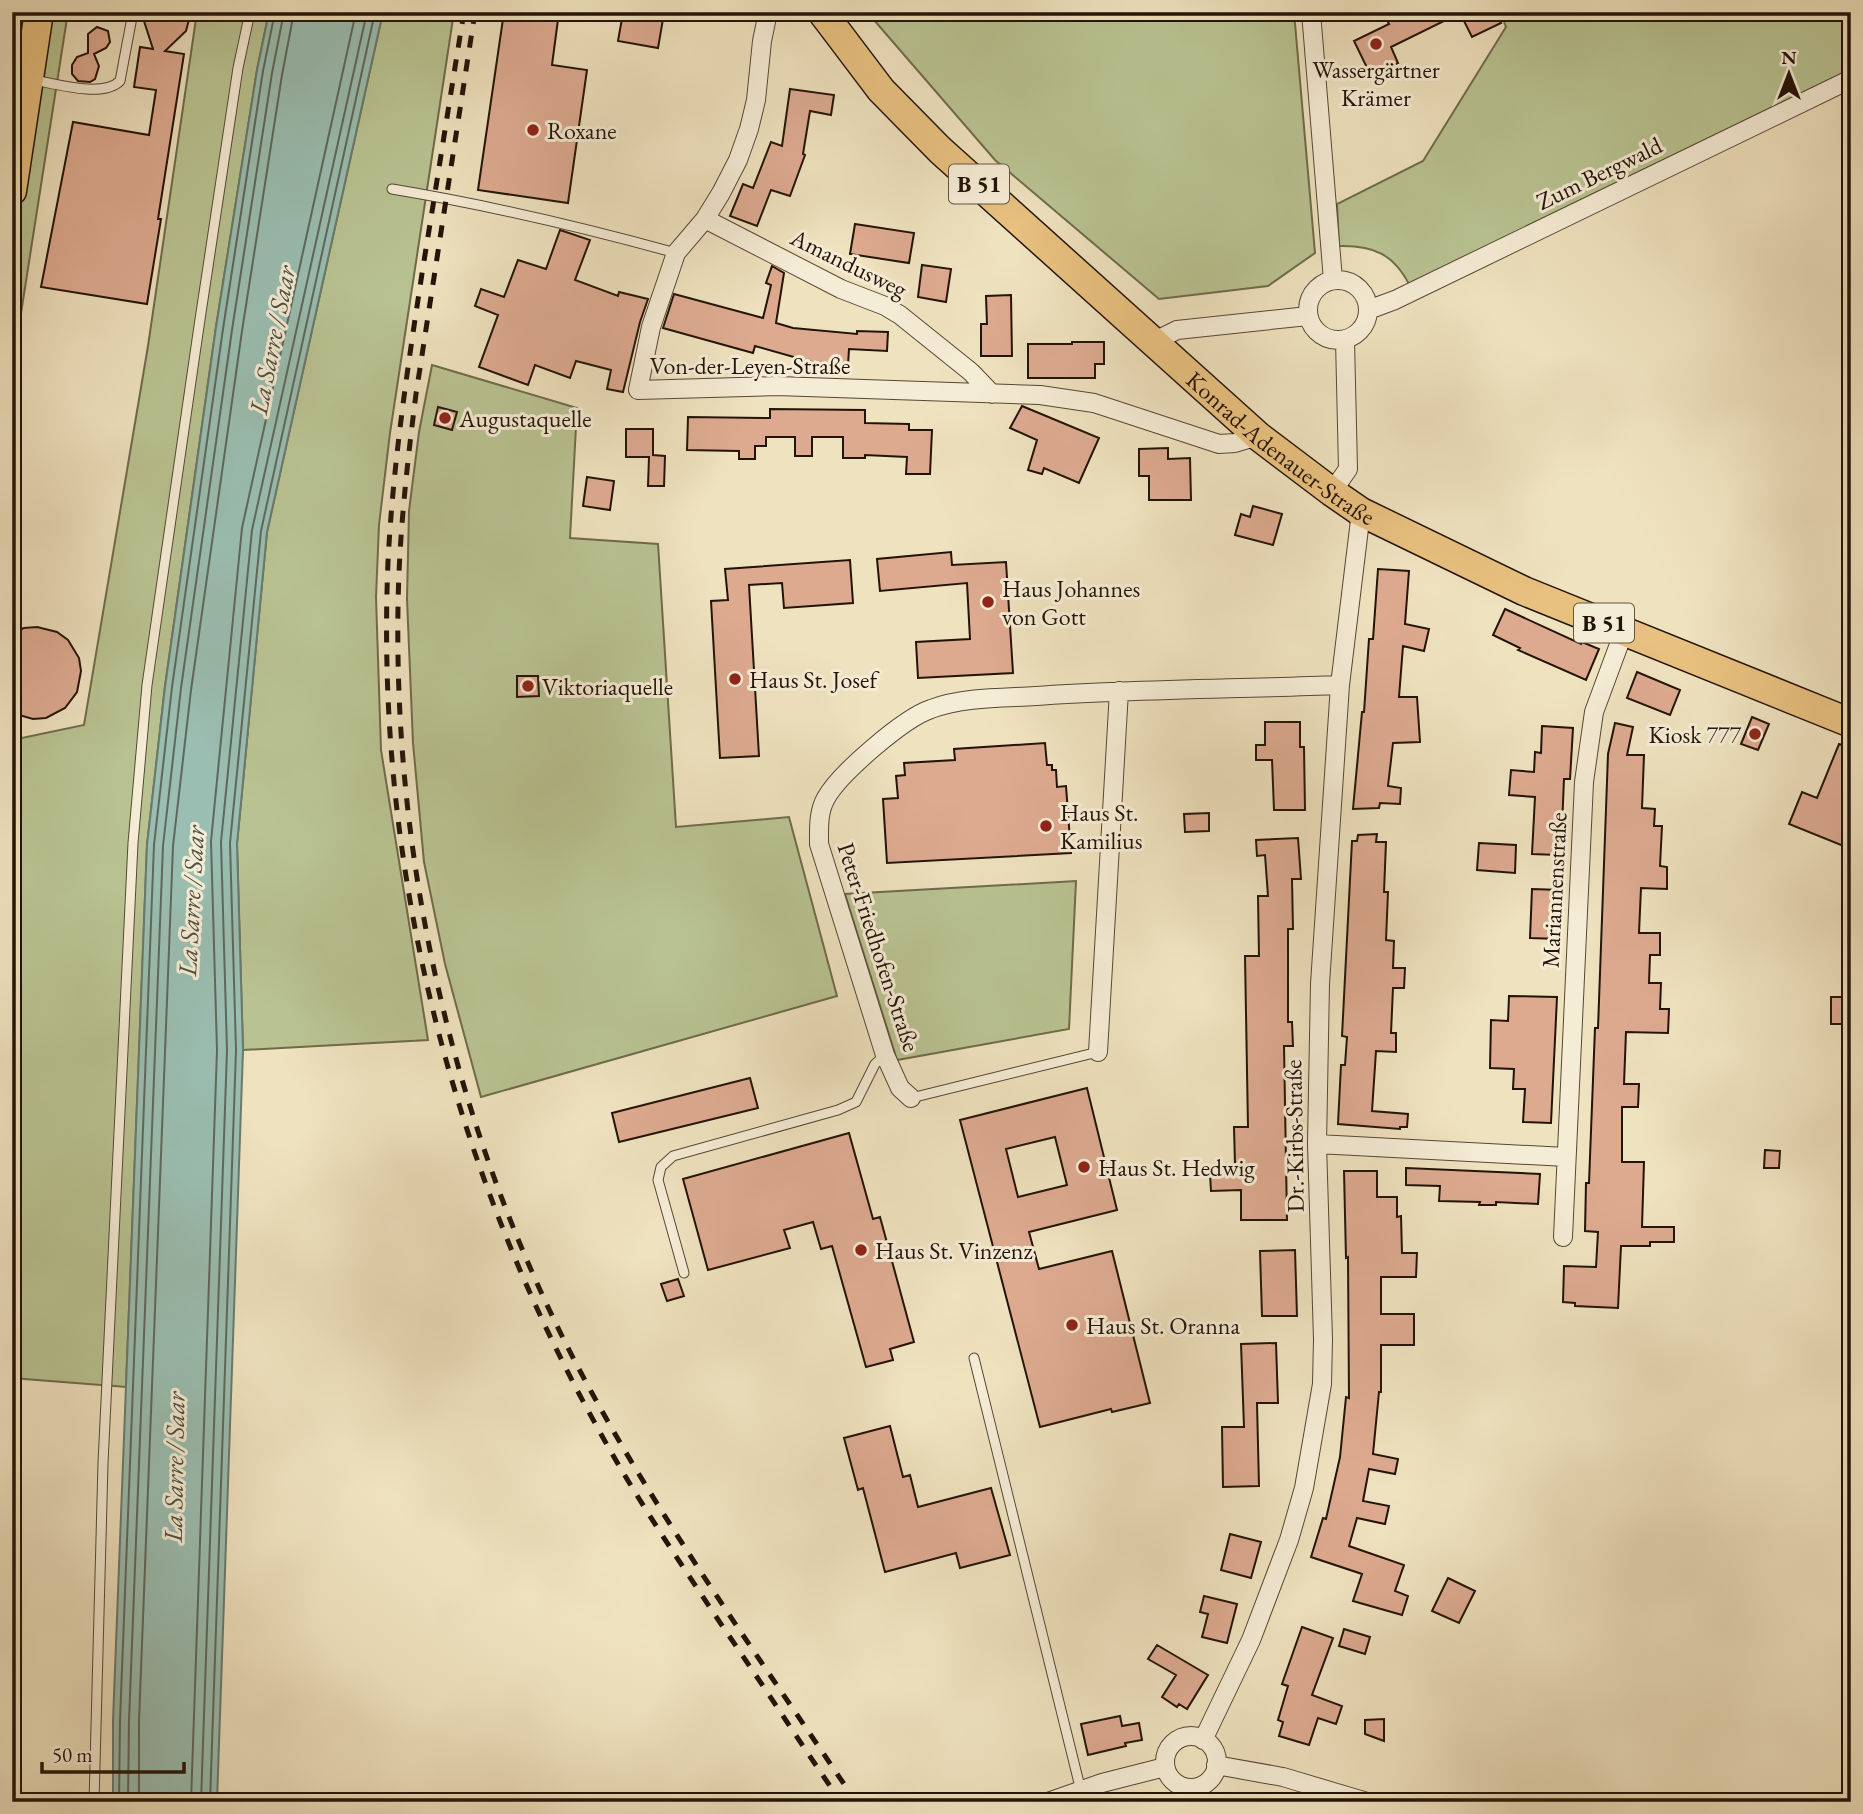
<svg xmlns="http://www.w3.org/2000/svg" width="1863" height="1814" font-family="'EB Garamond',serif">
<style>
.green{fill:#b9c392;stroke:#6e6b4c;stroke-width:2}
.water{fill:#9abeb1;stroke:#6a7a6d;stroke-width:2}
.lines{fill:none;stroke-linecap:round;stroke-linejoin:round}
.shore{stroke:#5e685c;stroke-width:2}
.building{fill:#ddaa90;stroke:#231307;stroke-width:2;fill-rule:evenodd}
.service-casing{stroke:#564735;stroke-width:11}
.minor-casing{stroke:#564735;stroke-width:20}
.primary-casing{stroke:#231307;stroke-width:31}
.service{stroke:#f5ecd5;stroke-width:9}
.minor{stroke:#f5ecd5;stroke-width:18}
.primary{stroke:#e8c180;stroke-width:28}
.rail{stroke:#231307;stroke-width:5;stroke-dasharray:12 12;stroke-linecap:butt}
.poi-dot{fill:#8f2418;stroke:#f5ecd5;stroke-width:2.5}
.labels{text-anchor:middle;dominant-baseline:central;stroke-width:6;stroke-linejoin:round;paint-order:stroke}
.shield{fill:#f5ecd5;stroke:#625445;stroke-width:2}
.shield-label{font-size:23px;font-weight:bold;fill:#231307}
.poi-label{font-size:24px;fill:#231307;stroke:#f5ecd5;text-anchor:start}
.street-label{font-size:24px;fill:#231307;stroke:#f5ecd5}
.water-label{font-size:26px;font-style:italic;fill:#4d4f42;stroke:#f5ecd5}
</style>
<rect width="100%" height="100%" fill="#efe2bf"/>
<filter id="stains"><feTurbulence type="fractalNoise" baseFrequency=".00286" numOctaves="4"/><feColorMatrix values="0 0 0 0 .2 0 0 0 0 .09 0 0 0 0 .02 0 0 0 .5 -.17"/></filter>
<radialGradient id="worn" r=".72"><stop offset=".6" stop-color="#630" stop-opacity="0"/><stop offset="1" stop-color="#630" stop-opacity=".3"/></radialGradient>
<path class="green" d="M12 12H68L12 371Z
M197 12H269L257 70 216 327 165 686 147 845 126 1387 12 1378V740L84 725 148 346Z
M383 12H454L390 433 379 525 376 597 381 750 428 1040 243 1050 237 844 267 532Z
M867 12H1294L1315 253 1268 286 1159 299 995 160Z
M1500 12H1851V72L1410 286C1394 254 1373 245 1339 246L1337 204 1423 161 1506 27Z
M432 365 577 408 570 538 658 544 676 827 789 817 837 996 481 1097 445 964 424 862 413 743 407 599 409 511 419 432Z
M1076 881 1069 1029 897 1060 845 894Z"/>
<path class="water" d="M269 12H383L267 532 237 844 243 1050 217 1802H113V1721L147 845 165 687 216 327 257 70Z"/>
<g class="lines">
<path class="shore" d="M119 1802 120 1721 154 845 172 687 223 329 263 71 275 12
M128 1802 129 1721 163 846 181 688 232 330 272 73 284 12
M139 1802V1721L173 846 191 690 242 331 282 75 294 12
M191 1802 217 1050 211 841 242 528 356 12
M201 1802 227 1050 221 842 252 530 367 12
M210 1802 236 1050 230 843 261 531 375 12"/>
</g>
<path class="building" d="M144 12H191L186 31 165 51 184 54 158 219H161L147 304 41 287 73 122 149 135 156 90 134 87 140 47 153 49 144 21Z
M504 12H559L552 65 587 70 568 203 478 190Z
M1383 12H1496L1501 23 1472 37 1460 13 1391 47 1398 63 1371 76 1354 41 1389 24Z
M623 13 663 19 658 48 618 41Z
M97 27 108 31 110 42 106 48 94 54 99 66 95 79 90 82 78 81 72 74V65L77 57 88 53V34Z
M790 89 834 95 831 115 810 111 803 154 805 155 790 196 771 190 757 226 730 216 743 184 753 188 771 142 782 146Z
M855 224 914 233 909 263 850 254Z
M560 230 590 240 575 280 618 296 619 292 648 299 640 322 623 392 607 389 611 370 576 361 570 378 535 365 528 385 479 367 498 315 475 306 481 289 504 297 518 260 546 269Z
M922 265 951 269 946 302 918 297Z
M772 266 784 273 776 323 793 328 857 334V331L888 332 887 351 849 349 848 365 801 361V359L755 346 753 353 663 328 674 294 763 318 771 285 766 283Z
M1011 295 1012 356H981V324H987L986 296Z
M1072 342H1104V364H1095V378H1028V344H1072Z
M1022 406 1099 438 1079 483 1044 468 1042 474 1028 470 1037 440 1010 428Z
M438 407 457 412 452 430 434 425Z
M770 409 865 410V423L909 424V430H932L930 474H906L907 457 865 455V458H843V437H812V456H795V437H766V446H755V459H739V451L687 450 688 417 770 418Z
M626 429H653V455L665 456 664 486H648L649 457H626Z
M1168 448V459L1190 458 1191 500H1149V476H1139V449Z
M587 477 614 481 610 510 583 506Z
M1253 506 1282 514 1273 545 1235 535 1241 514 1250 517Z
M951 552 952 565 1006 562 1013 673 918 678 916 642 970 639 967 583 880 591 877 559Z
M850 560 853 603 784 608 782 583 749 585 759 756 720 758 711 601 728 600 725 569Z
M1378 569 1409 571 1405 624 1429 629 1424 651 1403 646 1399 697H1417L1420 742 1393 743 1388 786 1401 788 1400 804 1380 803 1379 808 1353 809 1362 712H1364L1369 639H1373Z
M1505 609 1581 644 1582 642 1599 649 1586 680 1518 650 1520 648 1493 635Z
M37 627 57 632 68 640 79 658 81 671 77 692 65 708 46 718 33 719 12 713V633L24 628Z
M1637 672 1680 690 1670 715 1627 698Z
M517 676H538L539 696 517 697Z
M1752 717 1769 724 1758 750 1741 744Z
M1265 722H1300V747H1304L1305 810H1274L1272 760H1256V745H1265Z
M1615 723 1633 727 1627 755H1644L1642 808 1655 809 1654 826H1662L1660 866 1667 867V889L1641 888 1639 933H1660V955H1650L1649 983H1661L1660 1009H1669L1668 1033 1626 1032 1624 1084H1639L1638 1107H1622V1162H1644L1642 1227H1674V1242H1650V1246H1621L1618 1308 1575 1306V1303L1563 1302 1564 1266 1596 1267 1598 1232 1585 1231 1586 1183H1589L1595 1028H1598L1608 754Z
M1542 726 1573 728 1570 779H1564L1561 851H1559L1558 855 1532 854 1535 797 1509 795 1511 770 1534 772 1535 752 1541 753Z
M1045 743 1047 765H1052V770H1056L1057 787 1066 786 1071 853 887 863 883 799 898 798 896 776 905 775 904 763 955 760 954 749Z
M1839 744 1851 748V849L1789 824 1802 792 1817 798Z
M1209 813V831L1185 832 1184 814Z
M1377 834 1376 842H1386L1384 892H1388L1386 940 1394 941 1393 968H1405L1404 988H1393L1391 1033H1396V1052L1376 1051 1372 1111 1408 1114 1407 1127H1400V1129L1338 1124 1341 1065H1345L1347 1037 1342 1036 1352 841H1357L1358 835Z
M1298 838 1301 879H1292L1293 929H1288V1022H1292L1293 1046H1284L1287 1220H1241V1190L1211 1191 1210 1174 1219 1173V1164H1235L1234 1127H1248L1245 956H1259L1258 896H1268L1265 855 1257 856 1256 840Z
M1479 843 1516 845 1515 873 1477 870Z
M1532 889 1561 890 1559 939 1530 938Z
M1509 996 1557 997 1551 1123 1523 1122 1525 1089H1513L1514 1069 1490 1068 1491 1020 1508 1021Z
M1831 997H1848V1024H1831Z
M750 1078 758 1108 619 1142 612 1113Z
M1087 1088 1117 1210 1029 1232 1039 1269 1112 1251 1150 1403 1112 1412 1111 1409 1040 1427 960 1120ZM1055 1137 1067 1185 1018 1197 1006 1149Z
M849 1133 873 1219 880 1217 914 1342 890 1349 893 1360 866 1367 832 1246 821 1249 813 1222 784 1230 790 1248 708 1270 683 1179Z
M1765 1150 1780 1151 1779 1168H1764Z
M1406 1168 1540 1174 1538 1204 1496 1202V1205H1479L1480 1202 1439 1201 1440 1186 1406 1185Z
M1344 1171H1377V1197H1397V1217L1401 1216 1402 1253H1417L1416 1277H1381V1314H1414V1345H1381V1392H1379L1373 1454 1398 1459 1395 1474 1369 1469 1363 1501 1389 1506 1385 1524 1357 1518 1349 1546 1404 1565 1395 1591 1408 1596 1402 1615 1353 1601 1362 1574 1311 1557 1323 1518 1326 1519 1340 1457 1346 1397 1349 1398 1348 1257 1346 1258Z
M1295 1250 1297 1316H1262L1260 1251Z
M678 1279 684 1296 667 1301 661 1284Z
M1276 1343 1278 1403H1257L1259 1486 1223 1487 1222 1427H1244L1241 1344Z
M890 1426 903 1477 910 1475 918 1507 991 1488 1010 1555 960 1568 956 1553 885 1572 863 1488 858 1490 844 1438Z
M1230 1534 1261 1542 1251 1578 1221 1570Z
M1448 1578 1475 1591 1459 1623 1432 1611Z
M1204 1596 1237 1604 1227 1643 1202 1637 1208 1614 1200 1612Z
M1302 1627 1333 1638 1312 1695 1342 1706 1336 1724 1318 1718 1309 1745 1279 1736 1283 1722 1278 1720 1288 1686 1282 1684Z
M1344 1629 1370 1637 1365 1654 1339 1646Z
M1157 1645 1208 1675 1187 1709 1179 1704 1177 1707 1162 1697 1176 1675 1148 1659Z
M1120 1716 1122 1726 1139 1723 1142 1740 1125 1743 1126 1746 1088 1755 1081 1724Z
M1384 1719V1741L1365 1734V1720Z"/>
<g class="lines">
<g class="service-casing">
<path id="service" d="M34 80C56 84 103 98 120 81L133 12
M392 189C488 205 582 227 676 253
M911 1098 1098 1052
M684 1273 658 1180 661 1167 673 1156 838 1110 856 1102 875 1064 885 1055
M974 1358 1081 1791
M94 1802 103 1463 133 843 147 685 199 326 238 68 250 12"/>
</g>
<g class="minor-casing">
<path id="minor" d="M768 12 762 41 756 100 749 129 738 160 721 193 705 219 676 253 651 327 638 390 777 386 1040 395 1094 403 1219 444 1235 443 1258 436
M1311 12 1333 280
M705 219 841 289 885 306 900 315 971 372 992 394
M1308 310a30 30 0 1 1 60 0a30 30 0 1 1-60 0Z
M1368 310 1395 300 1851 79
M1153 342 1177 330 1308 316
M1332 492 1348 469 1345 340
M1098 1052 1119 691
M911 1098 900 1088 885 1055 819 844C819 828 818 812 826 798 840 773 904 718 931 709 963 697 1002 698 1036 696 1137 689 1239 689 1340 685
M1317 1144 1566 1157
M1563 1237 1584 782 1594 712 1624 631
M1165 1762a26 26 0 1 1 52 0a26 26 0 1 1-52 0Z
M1203 1740 1251 1640 1289 1540 1304 1488 1322 1384 1323 1339 1317 1144 1320 984 1340 685 1361 512
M1216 1765 1283 1777 1367 1802
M1048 1802 1102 1783 1165 1767"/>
</g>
<g class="primary-casing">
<g id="primary">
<path id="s1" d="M822 12 881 90 940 150 1258 436 1332 492 1361 512 1524 591 1851 723"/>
<path d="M12 191 39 12"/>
</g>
</g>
<use href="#service" class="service"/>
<use href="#minor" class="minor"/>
<use href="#primary" class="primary"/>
<path class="rail" d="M464 12C450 97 437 182 423 267 408 365 393 463 388 562 375 863 450 1162 596 1425 634 1495 679 1561 723 1627 763 1685 801 1744 841 1802
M475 12 416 394C407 465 399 536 398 607 394 861 452 1118 566 1344 648 1505 756 1652 856 1802"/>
</g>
<g class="poi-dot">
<circle cx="1376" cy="44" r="7"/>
<circle cx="533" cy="130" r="7"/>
<circle cx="445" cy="418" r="7"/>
<circle cx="988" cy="602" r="7"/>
<circle cx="735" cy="679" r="7"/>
<circle cx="528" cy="686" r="7"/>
<circle cx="1755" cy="734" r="7"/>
<circle cx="1046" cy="826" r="7"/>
<circle cx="1084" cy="1167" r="7"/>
<circle cx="861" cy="1250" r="7"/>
<circle cx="1072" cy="1325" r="7"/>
</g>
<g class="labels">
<g class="shield">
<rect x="949" y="164.5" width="60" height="39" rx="5"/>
<rect x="1574" y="603.5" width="60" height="39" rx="5"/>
</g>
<g class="shield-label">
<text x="979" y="184">B 51</text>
<text x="1604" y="623">B 51</text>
</g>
<g class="poi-label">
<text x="1376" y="69" text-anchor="middle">Wassergärtner<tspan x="1376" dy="28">Krämer</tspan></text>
<text x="547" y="130">Roxane</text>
<text x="459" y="418">Augustaquelle</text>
<text x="1002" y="588">Haus Johannes<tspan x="1002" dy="28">von Gott</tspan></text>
<text x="749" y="679">Haus St. Josef</text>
<text x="542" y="686">Viktoriaquelle</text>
<text x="1741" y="734" text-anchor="end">Kiosk 777</text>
<text x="1060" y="812">Haus St.<tspan x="1060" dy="28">Kamilius</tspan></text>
<text x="1098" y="1167">Haus St. Hedwig</text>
<text x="875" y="1250">Haus St. Vinzenz</text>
<text x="1086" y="1325">Haus St. Oranna</text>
</g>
<g class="street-label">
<text transform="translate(1599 173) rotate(-26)">Zum Bergwald</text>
<text transform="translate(849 263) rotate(26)">Amandusweg</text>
<text x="750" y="365">Von-der-Leyen-Straße</text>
<text stroke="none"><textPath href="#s1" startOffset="635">Konrad-Adenauer-Straße</textPath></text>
<text transform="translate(1554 890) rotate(-87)">Mariannenstraße</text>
<text transform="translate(879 947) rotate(72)">Peter-Friedhofen-Straße</text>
<text transform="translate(1294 1136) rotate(-91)">Dr.-Kirbs-Straße</text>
</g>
<g class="water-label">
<text transform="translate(272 340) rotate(-79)">La Sarre / Saar</text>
<text transform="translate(191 901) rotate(-87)">La Sarre / Saar</text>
<text transform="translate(174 1467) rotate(-89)">La Sarre / Saar</text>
</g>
</g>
<rect width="1863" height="1814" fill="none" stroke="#efe2bf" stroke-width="42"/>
<rect x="14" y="14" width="1835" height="1786" fill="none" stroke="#231307" stroke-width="3.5"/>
<rect x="21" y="21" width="1821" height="1772" fill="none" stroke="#231307" stroke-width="2"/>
<g transform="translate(1789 74)" stroke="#f5ecd5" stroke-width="5" paint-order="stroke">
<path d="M0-5L12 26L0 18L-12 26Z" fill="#231307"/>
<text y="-10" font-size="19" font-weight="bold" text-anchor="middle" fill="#231307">N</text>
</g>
<path d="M42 1762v10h142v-10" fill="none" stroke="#231307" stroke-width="3.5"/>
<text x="52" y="1762" font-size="21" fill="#231307" stroke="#f5ecd5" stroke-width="5" paint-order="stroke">50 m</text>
<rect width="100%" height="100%" filter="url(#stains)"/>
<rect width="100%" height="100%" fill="url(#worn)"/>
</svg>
